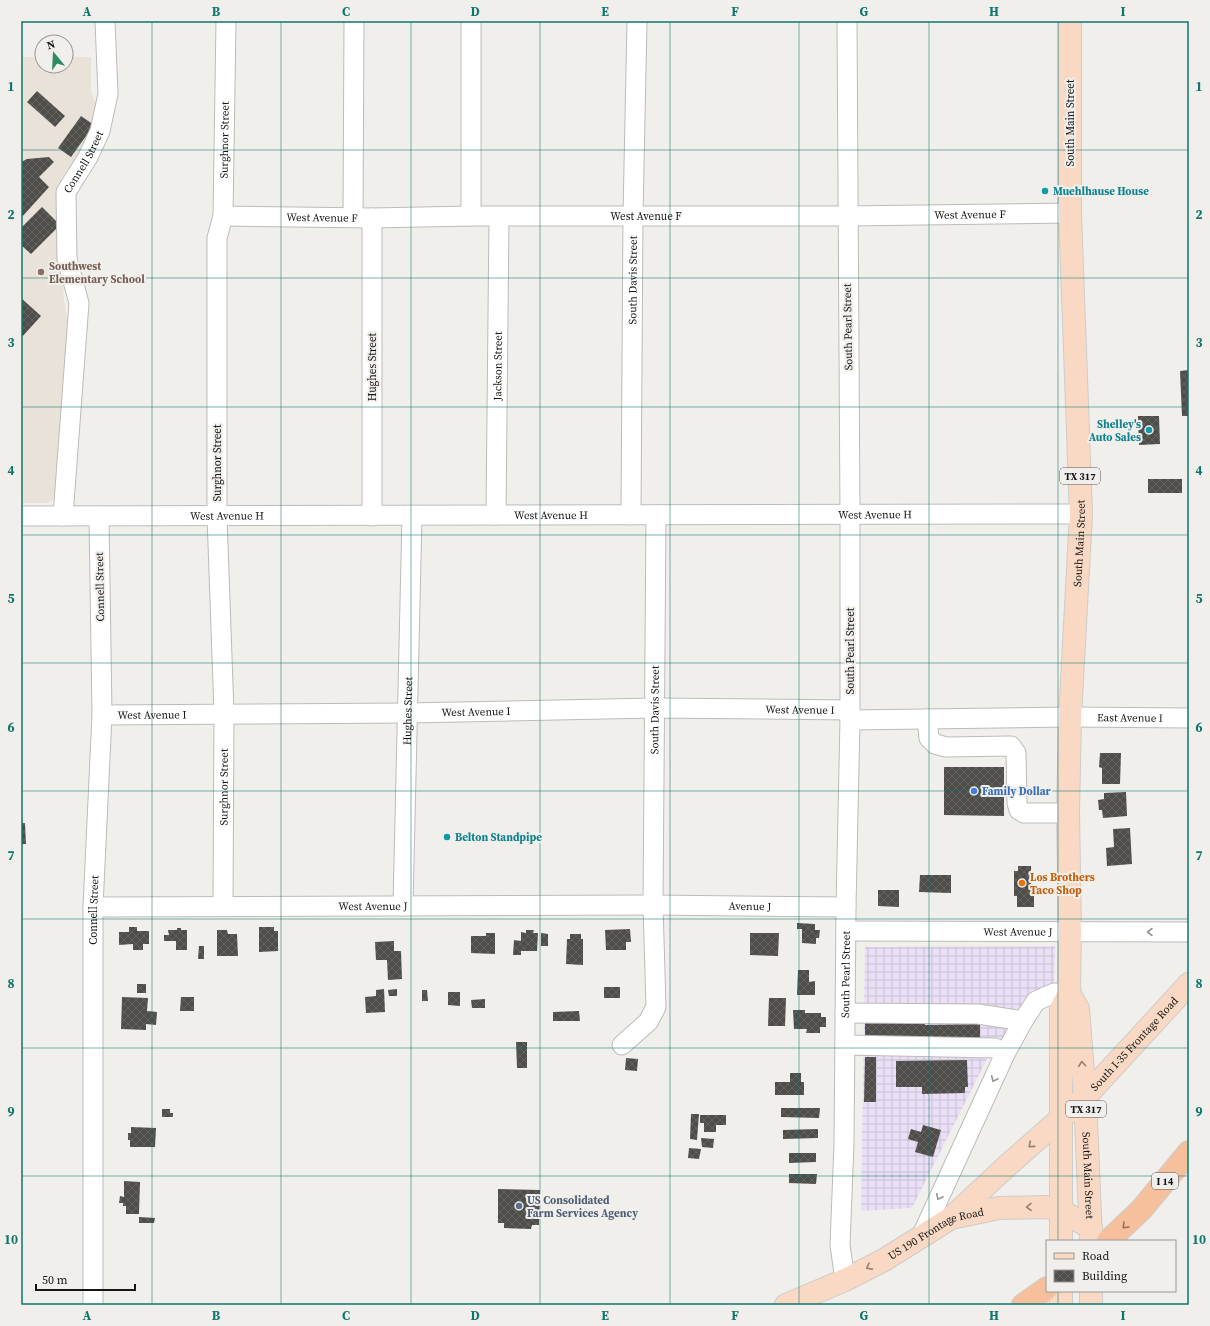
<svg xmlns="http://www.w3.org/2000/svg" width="1210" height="1326" font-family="'Source Serif 4',serif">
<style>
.built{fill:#e9e2d9}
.industrial{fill:url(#industrial-grid)}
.building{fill:url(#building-cross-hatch)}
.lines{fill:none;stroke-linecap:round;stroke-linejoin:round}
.minor-casing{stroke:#bdbbb8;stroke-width:21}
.major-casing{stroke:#cccccb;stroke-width:24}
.highway-casing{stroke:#cccccb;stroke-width:24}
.minor{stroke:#fff;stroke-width:19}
.major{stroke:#fad9c4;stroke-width:22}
.highway{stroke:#f7c09d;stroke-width:22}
.oneway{stroke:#969695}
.oneway2{stroke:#938175}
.oneway3{stroke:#91735f}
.grid{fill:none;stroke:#0f766e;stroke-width:1;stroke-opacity:0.55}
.culture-dot{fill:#0f9aa8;stroke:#f1efec;stroke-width:1.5}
.education-dot{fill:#8d6e63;stroke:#f1efec;stroke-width:1.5}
.shop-dot{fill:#3f7fe0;stroke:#f1efec;stroke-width:1.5}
.food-dot{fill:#e8710a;stroke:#f1efec;stroke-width:1.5}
.service-dot{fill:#5c6f8a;stroke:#f1efec;stroke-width:1.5}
.labels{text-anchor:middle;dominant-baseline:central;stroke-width:4;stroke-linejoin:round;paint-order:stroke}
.shield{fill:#f1efec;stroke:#575655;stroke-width:1}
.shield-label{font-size:10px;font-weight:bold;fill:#151514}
.street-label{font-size:11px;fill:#151514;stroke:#f1efec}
.culture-label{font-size:11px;font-weight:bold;fill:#0d838f;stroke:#f1efec;text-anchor:start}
.education-label{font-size:11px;font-weight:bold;fill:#785e54;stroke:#f1efec;text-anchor:start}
.shop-label{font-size:11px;font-weight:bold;fill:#366cbe;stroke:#f1efec;text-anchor:start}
.food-label{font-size:11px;font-weight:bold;fill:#c56008;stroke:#f1efec;text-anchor:start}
.service-label{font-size:11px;font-weight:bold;fill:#4e5e75;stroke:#f1efec;text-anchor:start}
.neatline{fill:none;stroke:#0f766e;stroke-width:1.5}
.grid-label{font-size:13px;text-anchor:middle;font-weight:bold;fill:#0f766e}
</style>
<defs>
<pattern id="industrial-grid" width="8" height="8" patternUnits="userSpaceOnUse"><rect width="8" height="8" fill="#eae0f6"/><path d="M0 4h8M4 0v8" fill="none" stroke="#c8bfd2"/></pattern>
<pattern id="building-cross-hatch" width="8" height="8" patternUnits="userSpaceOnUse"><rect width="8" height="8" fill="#4e4d4a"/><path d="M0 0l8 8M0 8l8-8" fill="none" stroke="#636360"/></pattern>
</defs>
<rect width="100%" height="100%" fill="#f1efec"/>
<path class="built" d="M21 57H42V66H66V57H91V91L99 112 88 141 61 178 59 203 60 243 64 300 68 327 56 497 48 503H21Z"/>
<path class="industrial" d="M1055 946 1054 987 1033 993 1027 997 1021 1006 995 1057 989 1055 912 1208 861 1211 865 947Z"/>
<path class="building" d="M37 91 65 116 55 127 27 102Z
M81 116 94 125 71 157 58 148Z
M49 157 54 162 39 177 49 187 21 218V162L27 159Z
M42 207 60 225 31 254 21 245V228Z
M21 298 41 316 21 338Z
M1189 370V416H1182L1180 371Z
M1138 416H1159L1160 444 1139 445Z
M1148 479H1182V493H1148Z
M1100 753H1121L1120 784H1102V768L1099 767Z
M944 767H1004V816L944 815Z
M1126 792 1127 816 1103 818 1102 810H1099L1098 800 1104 799V793Z
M21 823H25L26 844H21Z
M1130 828 1132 864 1107 866 1106 848 1114 847 1113 829Z
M1018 866H1031V896H1034V907H1017V896H1014V871H1018Z
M920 875H951V893L919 892Z
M878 890H899V907L878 906Z
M797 923 815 924V930H820L819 938H816V944L802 943V929H797Z
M129 927H137V931H149V944H143V950H133V944L119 945V932H129Z
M259 927H274V931H278V951L259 952Z
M177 928H181V930H187V950H176V941H164V935H169L168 930H177Z
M630 929 631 942H626V950H606L605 930Z
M217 930H227L228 934H237L238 956H217Z
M526 930H534L533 933H538L537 951H521V955H513L514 940 521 941V932L526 933Z
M486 933H495V954L471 953V936H486Z
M541 933 548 934V946H541Z
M750 933H779L778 956 750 955Z
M570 934H581V939H583V965L566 964 567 939H570Z
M394 941V951H401L402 979 388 980 387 960H376L375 942Z
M199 946H204V959H198Z
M798 970H809V982L815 981V995H797Z
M137 984H146V993H137Z
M604 987H620V998H604Z
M384 989 385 1012 366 1013 365 997 376 996V990Z
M397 989V996H389L388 990Z
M422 990H427L428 1001H422Z
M448 992H460V1006L448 1005Z
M122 997 148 998 147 1011 157 1012 156 1025 146 1024V1030L121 1029Z
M181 997H194V1011H180Z
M769 998H786L785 1026H768Z
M485 999V1008H472L471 1000Z
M793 1010H805V1013H821V1017H826V1027H820V1033H806L807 1029H794Z
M579 1011 580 1021H553V1012Z
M924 1021 925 1025 980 1024V1038L865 1041V1023Z
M516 1042H527V1068H517Z
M865 1057H876V1102H864Z
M626 1058 638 1059 637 1071 625 1070Z
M967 1060 968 1087H965V1093L922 1094V1087H896V1061Z
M790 1073H801V1082H804V1095H775V1082H790Z
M781 1108H820L819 1118 781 1117Z
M162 1109H170V1113H173V1117H162Z
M691 1114H699L697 1140 690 1139Z
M700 1115H726V1125H716V1132H704V1123H700Z
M923 1125 941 1130 933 1157 915 1152 918 1142 908 1139 911 1129 921 1132Z
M131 1127 156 1128 155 1147H130V1140H128V1133H131Z
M818 1129V1138L783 1139V1130Z
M701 1138 714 1139 713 1148 702 1147Z
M689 1148 701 1149 699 1159 688 1158Z
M789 1153H816V1162L789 1163Z
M789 1174H817L816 1184 789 1183Z
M124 1181 140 1182 139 1214H126V1206H123V1203H119L120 1196 124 1197Z
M498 1189 540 1190 539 1225H532L531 1229 504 1228V1223H498Z
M139 1217 155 1218 154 1223H139Z"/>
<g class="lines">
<g class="minor-casing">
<g id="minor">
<path id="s1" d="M223 216 372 218 471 216H847L1070 213"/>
<path d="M471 216V21"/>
<path d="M353 217 354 21"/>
<path d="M372 218V516"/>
<path id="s2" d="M496 515 499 217"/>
<path id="s3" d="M631 515 633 215 637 21"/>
<path id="s4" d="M21 516 1081 514"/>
<path id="s5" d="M63 516 79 303 67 259 66 192 88 157 100 131 108 94 105 21"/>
<path id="s6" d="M102 715 408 713 654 708 850 710"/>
<path d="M927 719 929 738 935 744 946 747 1011 746 1016 753 1017 803 1019 810 1024 813H1068"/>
<path id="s7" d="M850 720 1070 717 1189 718"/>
<path id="s8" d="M223 906 224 713 217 516V238L223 216 226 21"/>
<path id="s9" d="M403 906 412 516"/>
<path id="s10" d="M93 907 653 905 846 907"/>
<path id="s11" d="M846 931 1189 932"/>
<path d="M845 1013 978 1014 1023 1021"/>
<path id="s12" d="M622 1045 648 1022 656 1007 653 905 656 515"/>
<path d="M845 1045 995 1048 1005 1054"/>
<path d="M921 1237 1005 1054 1023 1021 1036 1001 1054 993H1069"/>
<path id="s13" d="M845 1280 840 1245 844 1144 846 907 850 720V515L847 21"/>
<path id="s14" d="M93 1305V907L102 715 99 516"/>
</g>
</g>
<g class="major-casing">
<g id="major">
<path id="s15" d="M1069 993 1078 1009 1085 1097 1091 1239"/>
<path id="s16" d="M951 1218 1008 1165 1085 1097 1189 984"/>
<path id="s17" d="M1061 1241V1009L1069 993 1070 932 1068 813 1070 717 1081 514 1070 213V21"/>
<path d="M1061 1291V1305"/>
<path id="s18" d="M786 1305 845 1280 884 1260 951 1218 999 1208 1046 1207 1060 1210 1091 1228"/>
<path d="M1091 1305V1291"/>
</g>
</g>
<g class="highway-casing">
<path id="highway" d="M1108 1241 1141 1210 1189 1152
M1023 1305 1047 1288"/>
</g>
<use href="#minor" class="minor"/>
<use href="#major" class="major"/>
<use href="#highway" class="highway"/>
</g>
<defs><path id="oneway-chevron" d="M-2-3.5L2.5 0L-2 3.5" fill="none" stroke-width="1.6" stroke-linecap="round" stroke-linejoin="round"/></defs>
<g class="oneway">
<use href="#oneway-chevron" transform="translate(1150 932) rotate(-180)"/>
<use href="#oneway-chevron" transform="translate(994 1079) rotate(115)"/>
<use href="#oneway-chevron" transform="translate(939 1197) rotate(115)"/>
</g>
<g class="oneway2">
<use href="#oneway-chevron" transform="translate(1082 1064) rotate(-95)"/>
<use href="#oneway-chevron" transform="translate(1031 1145) rotate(139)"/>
<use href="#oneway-chevron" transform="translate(1029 1207) rotate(179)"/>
<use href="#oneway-chevron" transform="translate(869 1267) rotate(152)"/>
</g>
<use class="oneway3" href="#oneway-chevron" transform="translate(1125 1226) rotate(135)"/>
<path class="grid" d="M152 21V1305M281 21V1305M411 21V1305M540 21V1305M670 21V1305M799 21V1305M929 21V1305M1058 21V1241M21 150H1189M21 278H1189M21 407H1189M21 535H1189M21 663H1189M21 791H1189M21 919H1189M21 1048H1189M21 1176H1189M1058 1291V1305"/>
<g class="culture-dot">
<circle cx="1045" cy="191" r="4"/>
<circle cx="1149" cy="430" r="4"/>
<circle cx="447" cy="837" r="4"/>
</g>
<circle class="education-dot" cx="41" cy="272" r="4"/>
<circle class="shop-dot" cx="974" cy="791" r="4"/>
<circle class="food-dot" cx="1022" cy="883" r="4"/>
<circle class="service-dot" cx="519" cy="1206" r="4"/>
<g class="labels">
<g class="shield">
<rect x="1060" y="468" width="40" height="16" rx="3"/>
<rect x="1066" y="1101" width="40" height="16" rx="3"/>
<rect x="1152" y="1173" width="26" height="16" rx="3"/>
</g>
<g class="shield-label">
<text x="1080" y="476">TX 317</text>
<text x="1086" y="1109">TX 317</text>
<text x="1165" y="1181">I 14</text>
</g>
<g class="street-label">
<text transform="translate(1070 123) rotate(-90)">South Main Street</text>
<text stroke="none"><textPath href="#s8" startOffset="767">Surghnor Street</textPath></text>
<text stroke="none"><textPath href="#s5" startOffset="361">Connell Street</textPath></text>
<text stroke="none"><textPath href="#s1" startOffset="747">West Avenue F</textPath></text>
<text stroke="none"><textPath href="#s1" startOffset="423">West Avenue F</textPath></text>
<text stroke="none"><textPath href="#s1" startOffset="99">West Avenue F</textPath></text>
<text stroke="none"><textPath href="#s3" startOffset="235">South Davis Street</textPath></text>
<text transform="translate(848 327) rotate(-91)">South Pearl Street</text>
<text stroke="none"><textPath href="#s2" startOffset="149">Jackson Street</textPath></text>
<text transform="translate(372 367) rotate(-90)">Hughes Street</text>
<text transform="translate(217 463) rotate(-90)">Surghnor Street</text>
<text stroke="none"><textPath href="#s4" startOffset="530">West Avenue H</textPath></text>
<text stroke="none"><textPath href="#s4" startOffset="854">West Avenue H</textPath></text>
<text stroke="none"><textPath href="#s4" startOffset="206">West Avenue H</textPath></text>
<text stroke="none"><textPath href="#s17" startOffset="700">South Main Street</textPath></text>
<text transform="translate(100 587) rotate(-91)">Connell Street</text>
<text transform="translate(850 651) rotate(-90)">South Pearl Street</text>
<text stroke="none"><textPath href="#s12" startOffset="349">South Davis Street</textPath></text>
<text stroke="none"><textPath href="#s6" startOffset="698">West Avenue I</textPath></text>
<text stroke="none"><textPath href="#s9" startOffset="195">Hughes Street</textPath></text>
<text stroke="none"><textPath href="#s6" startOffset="374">West Avenue I</textPath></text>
<text stroke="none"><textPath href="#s6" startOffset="50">West Avenue I</textPath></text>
<text stroke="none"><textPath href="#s7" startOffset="280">East Avenue I</textPath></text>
<text stroke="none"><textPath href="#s8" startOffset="119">Surghnor Street</textPath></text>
<text stroke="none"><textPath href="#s10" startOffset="280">West Avenue J</textPath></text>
<text stroke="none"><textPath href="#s10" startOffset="657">Avenue J</textPath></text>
<text stroke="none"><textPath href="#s14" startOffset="395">Connell Street</textPath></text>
<text stroke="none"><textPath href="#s11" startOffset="172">West Avenue J</textPath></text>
<text stroke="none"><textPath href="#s13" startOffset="306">South Pearl Street</textPath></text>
<text stroke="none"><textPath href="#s16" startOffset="253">South I-35 Frontage Road</textPath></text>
<text stroke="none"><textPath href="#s15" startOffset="185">South Main Street</textPath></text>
<text stroke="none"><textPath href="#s18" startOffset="167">US 190 Frontage Road</textPath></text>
</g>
<g class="culture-label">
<text x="1053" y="191">Muehlhause House</text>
<text x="1141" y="424" text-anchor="end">Shelley's<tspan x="1141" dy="13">Auto Sales</tspan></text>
<text x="455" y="837">Belton Standpipe</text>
</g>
<g class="education-label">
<text x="49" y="266">Southwest<tspan x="49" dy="13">Elementary School</tspan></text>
</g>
<g class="shop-label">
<text x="982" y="791">Family Dollar</text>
</g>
<g class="food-label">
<text x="1030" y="877">Los Brothers<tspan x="1030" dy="13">Taco Shop</tspan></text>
</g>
<g class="service-label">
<text x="527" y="1200">US Consolidated<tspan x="527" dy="13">Farm Services Agency</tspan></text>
</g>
</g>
<rect width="1210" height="1326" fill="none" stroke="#f1efec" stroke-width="44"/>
<rect x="1046" y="1240" width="130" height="52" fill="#f1efec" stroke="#999896"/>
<rect x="1054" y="1253" width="20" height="6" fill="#fad9c4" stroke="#999896"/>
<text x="1082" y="1260" font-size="12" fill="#151514">Road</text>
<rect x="1054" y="1270" width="20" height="12" fill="url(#building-cross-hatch)" stroke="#999896"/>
<text x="1082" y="1280" font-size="12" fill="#151514">Building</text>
<g transform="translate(54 54) rotate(342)"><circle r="19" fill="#f1efec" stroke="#999896"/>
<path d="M0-3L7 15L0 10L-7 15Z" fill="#2d8a61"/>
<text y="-6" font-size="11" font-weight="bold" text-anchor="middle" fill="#151514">N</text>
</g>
<path d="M36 1284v6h99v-6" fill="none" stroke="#151514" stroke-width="2"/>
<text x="42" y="1284" font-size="12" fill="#151514" stroke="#f1efec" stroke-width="3" paint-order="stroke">50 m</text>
<rect x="22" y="22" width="1166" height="1282" class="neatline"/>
<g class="grid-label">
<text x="87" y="16">A</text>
<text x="216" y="16">B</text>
<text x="346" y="16">C</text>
<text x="475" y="16">D</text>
<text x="605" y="16">E</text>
<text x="735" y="16">F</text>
<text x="864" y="16">G</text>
<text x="994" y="16">H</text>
<text x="1123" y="16">I</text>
<text x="11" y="91">1</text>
<text x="1199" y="91">1</text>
<text x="11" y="219">2</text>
<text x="1199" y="219">2</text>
<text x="11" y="347">3</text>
<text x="1199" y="347">3</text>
<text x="11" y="475">4</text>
<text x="1199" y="475">4</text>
<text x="11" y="603">5</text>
<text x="1199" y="603">5</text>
<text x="11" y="732">6</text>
<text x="1199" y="732">6</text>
<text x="11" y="860">7</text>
<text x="1199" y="860">7</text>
<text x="11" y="988">8</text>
<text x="1199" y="988">8</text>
<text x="11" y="1116">9</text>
<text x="1199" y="1116">9</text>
<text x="11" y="1244">10</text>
<text x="1199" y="1244">10</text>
<text x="87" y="1320">A</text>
<text x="216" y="1320">B</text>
<text x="346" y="1320">C</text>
<text x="475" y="1320">D</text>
<text x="605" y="1320">E</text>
<text x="735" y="1320">F</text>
<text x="864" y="1320">G</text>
<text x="994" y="1320">H</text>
<text x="1123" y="1320">I</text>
</g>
</svg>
